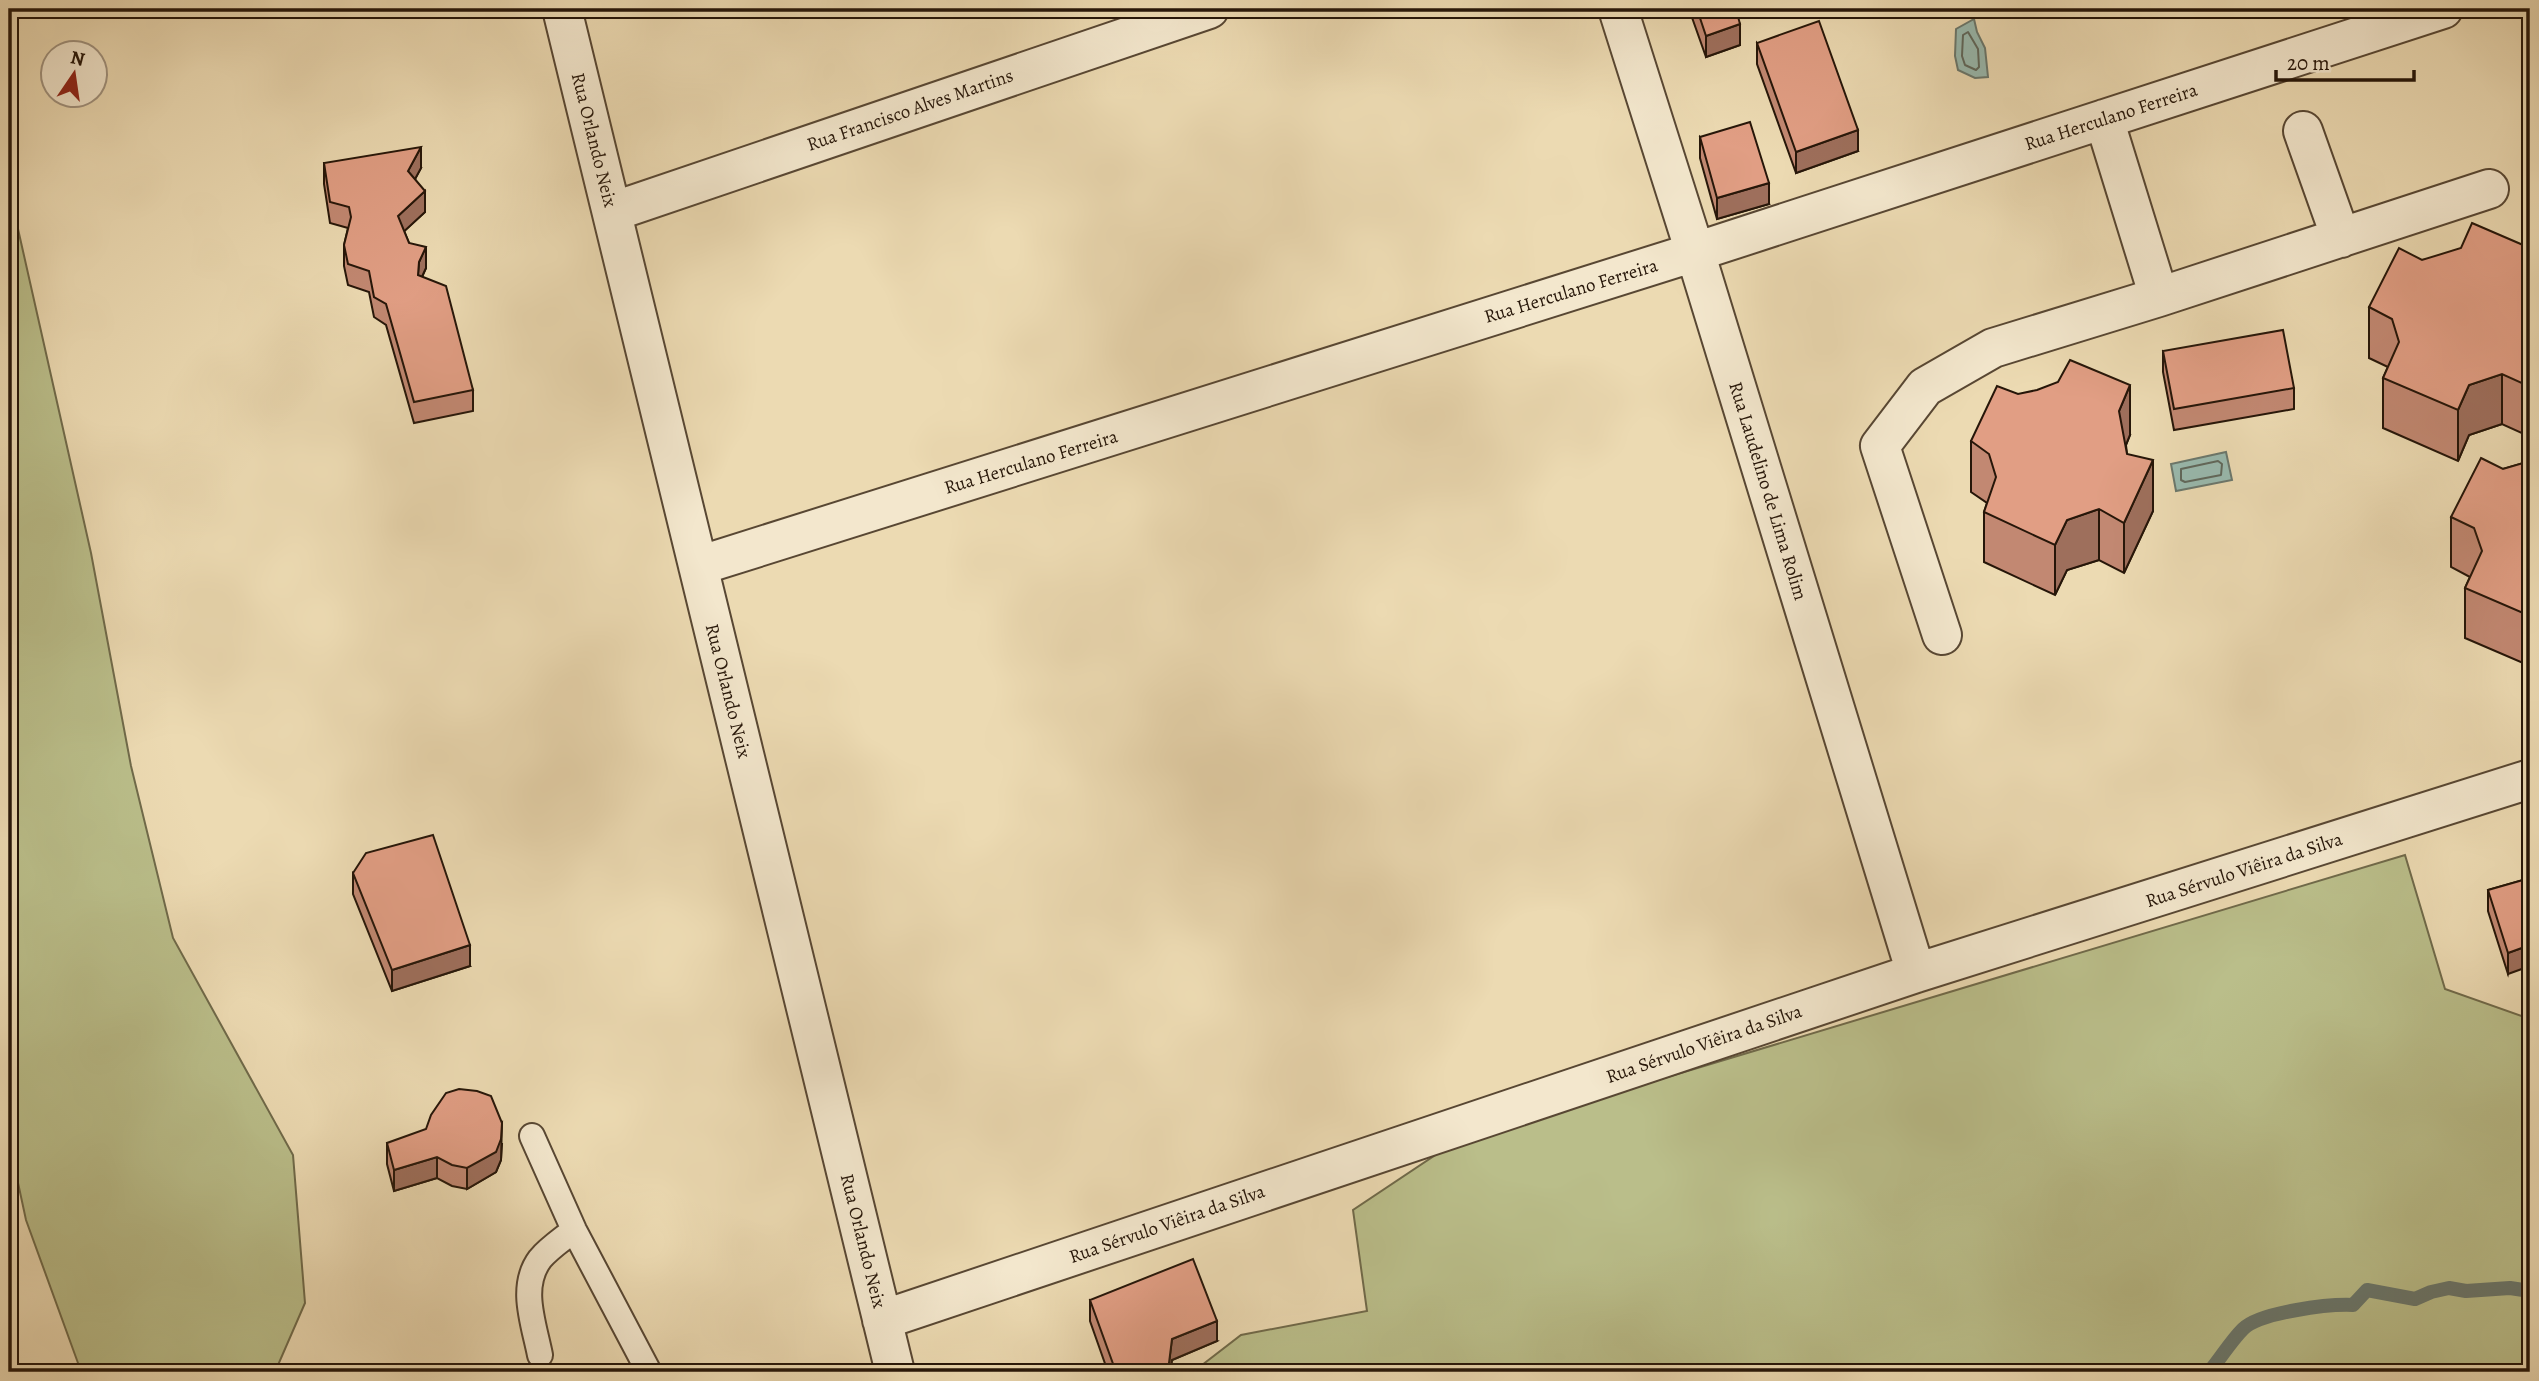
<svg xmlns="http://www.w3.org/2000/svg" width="2539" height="1381" font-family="Alegreya,serif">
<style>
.green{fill:#babe8a;stroke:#706a4a;stroke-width:2}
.water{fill:#99baaf;stroke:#6b786d;stroke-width:2}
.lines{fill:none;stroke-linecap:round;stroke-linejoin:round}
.shore{stroke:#60685c;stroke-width:2}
.stream{stroke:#6b786d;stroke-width:14}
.lane-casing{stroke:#584733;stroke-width:28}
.street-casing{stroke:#584733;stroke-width:42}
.lane{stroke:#f3e7cd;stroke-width:24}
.street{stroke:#f3e7cd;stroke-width:38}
.wall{fill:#c28872;stroke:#261609;stroke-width:2}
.shaded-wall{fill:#9e6f5c;stroke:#261609;stroke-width:2}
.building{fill:#e19e84;stroke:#261609;stroke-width:2}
.labels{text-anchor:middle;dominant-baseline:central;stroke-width:6;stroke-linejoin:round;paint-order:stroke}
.street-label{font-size:19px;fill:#261609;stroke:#f3e7cd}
</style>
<rect width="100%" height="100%" fill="#ecdab2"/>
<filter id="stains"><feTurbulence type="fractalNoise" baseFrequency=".00286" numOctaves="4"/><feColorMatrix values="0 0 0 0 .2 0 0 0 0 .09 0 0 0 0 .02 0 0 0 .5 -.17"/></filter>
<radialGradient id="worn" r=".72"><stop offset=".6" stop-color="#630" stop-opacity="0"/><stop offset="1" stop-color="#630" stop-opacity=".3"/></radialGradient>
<path class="green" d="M9 189 91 553 131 766 173 938 293 1155 305 1303 275 1372H77L78 1363 26 1220 9 1141Z
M2405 855 2445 989 2530 1019V1372H1193L1241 1335 1367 1311 1353 1210 1458 1140Z"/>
<path class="water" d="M1974 19 1977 32 1985 48 1988 77 1975 78 1958 70 1955 56 1956 29Z
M2226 452 2232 480 2176 491 2171 464Z"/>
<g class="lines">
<path class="shore" d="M1968 32 1978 49 1979 67 1976 70 1965 65 1962 56 1963 35Z
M2218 461 2222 464 2221 475 2185 482 2181 480V469Z"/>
<path class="stream" d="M2209 1372C2221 1358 2230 1342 2243 1329 2260 1312 2329 1304 2353 1305L2367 1290 2415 1299 2431 1292 2449 1288 2466 1291 2510 1288 2530 1291"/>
<g class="lane-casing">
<path id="lane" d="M532 1136 574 1230 649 1372
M540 1355C534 1324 519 1287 540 1259 549 1248 563 1239 574 1230"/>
</g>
<g class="street-casing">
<path id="street" d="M562 9 895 1372
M1618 9 1695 252 1916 973
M2104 119 2159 297
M2303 131 2341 238
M612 212 1209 9
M698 566 1695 252 2443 9
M1942 635 1880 446 1925 387 1993 348 2159 297 2489 189
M882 1320 1916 973 2530 779"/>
</g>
<use href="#lane" class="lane"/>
<use href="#street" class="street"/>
</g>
<path class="wall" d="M1689 9H1736L1740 45 1706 57Z
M1757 43 1858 151 1796 173 1757 64Z
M1700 137 1769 204 1717 219 1700 158Z
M324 163 421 168 415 179 425 212 404 231 409 243 426 268 422 277 473 390V411L414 423 386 325 374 317 369 292 348 285 344 266V245L348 228 330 223 324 184Z
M2530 248V309L2529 312 2530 319V425L2526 435 2502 424 2469 435 2458 461 2383 428V378L2388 367 2369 358V307L2422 260Z
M2163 351 2294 388V409L2174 430 2163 372Z
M2130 435 2126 445 2127 454 2153 511 2124 573 2099 560 2067 570 2055 595 1984 562V512L1987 503 1971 492V441Z
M2530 461V666L2465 638V588L2470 577 2451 567V517L2503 469Z
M353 873 470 966 392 991 353 894Z
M2530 878 2508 974 2488 911V890Z
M387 1143 502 1144 501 1160 496 1172 467 1189 452 1186 437 1178 394 1191 387 1164Z
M1090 1300 1217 1341 1172 1360 1170 1372H1108L1090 1321Z"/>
<path class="shaded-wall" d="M1826 9H1849L1826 17Z
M1740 24V45L1706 57V36Z
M1858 130V151L1796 173V152Z
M421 147V168L408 192V171Z
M1769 183V204L1717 219V198Z
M425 191V212L398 237V216Z
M426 247V268L419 283 418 275 419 262Z
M2530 258V309L2523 326V276Z
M2502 374V424L2469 435 2458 461V410L2469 385Z
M2530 375V425L2526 435V385Z
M2130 385V435L2119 462V411Z
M2153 460V511L2124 573V523Z
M2099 509V560L2067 570 2055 595V545L2067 520Z
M470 945V966L392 991V970Z
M2530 945V966L2508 974V953Z
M502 1123 501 1160 496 1172 467 1189V1168Z
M437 1157V1178L394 1191V1170Z
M1217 1321V1341L1172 1360 1170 1372H1168L1172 1339Z"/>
<path class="building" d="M1697 9H1736L1740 24 1706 36Z
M1819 21 1858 130 1796 152 1757 43Z
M1750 122 1769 183 1717 198 1700 137Z
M421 147 408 171 425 191 398 216 409 243 426 247 419 262 418 275 446 286 473 390 414 402 386 304 374 297 369 271 348 264 344 245 351 217 349 207 330 202 324 163Z
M2472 223 2530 248V258L2523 276 2530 319V375L2526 385 2502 374 2469 385 2458 410 2383 378 2399 342 2392 319 2369 307 2399 248 2422 260 2461 248Z
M2283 330 2294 388 2174 409 2163 351Z
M2070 360 2130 385 2119 411 2127 454 2153 460 2124 523 2099 509 2067 520 2055 545 1984 512 1996 477 1989 454 1971 441 1997 386 2018 394 2037 390 2058 382Z
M2481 458 2503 469 2530 461V616L2465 588 2482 551 2474 528 2451 517Z
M433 835 470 945 392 970 353 873 366 853Z
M2530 878V945L2508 953 2488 890Z
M459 1089 477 1091 491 1096 502 1123 501 1139 496 1152 467 1168 452 1165 437 1157 394 1170 387 1143 426 1129 431 1115 446 1093Z
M1193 1259 1217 1321 1172 1339 1168 1371 1160 1372H1116L1090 1300Z"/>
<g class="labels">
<g class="street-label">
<text transform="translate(910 110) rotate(-19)">Rua Francisco Alves Martins</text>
<text transform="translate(2111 117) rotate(-18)">Rua Herculano Ferreira</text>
<text transform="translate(594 140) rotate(76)">Rua Orlando Neix</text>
<text transform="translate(1571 291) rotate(-17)">Rua Herculano Ferreira</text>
<text transform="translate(1031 462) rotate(-17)">Rua Herculano Ferreira</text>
<text transform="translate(1768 491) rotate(73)">Rua Laudelino de Lima Rolim</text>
<text transform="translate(728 691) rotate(76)">Rua Orlando Neix</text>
<text transform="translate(2244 870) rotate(-18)">Rua Sérvulo Viêira da Silva</text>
<text transform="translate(1704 1044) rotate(-19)">Rua Sérvulo Viêira da Silva</text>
<text transform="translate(1167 1224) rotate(-19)">Rua Sérvulo Viêira da Silva</text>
<text transform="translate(863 1241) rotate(76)">Rua Orlando Neix</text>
</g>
</g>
<rect width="2539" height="1381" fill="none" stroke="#ecdab2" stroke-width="35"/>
<rect x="10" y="10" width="2518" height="1360" fill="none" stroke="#261609" stroke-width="3.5"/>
<rect x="18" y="18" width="2504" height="1346" fill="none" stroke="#261609" stroke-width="2"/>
<g transform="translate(74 74) rotate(13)"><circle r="33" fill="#f3e7cd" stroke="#a1937f" stroke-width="2"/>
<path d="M0-5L12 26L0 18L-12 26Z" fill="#8f2418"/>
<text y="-10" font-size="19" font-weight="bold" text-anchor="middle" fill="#261609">N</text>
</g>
<path d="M2276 70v10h138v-10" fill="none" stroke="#261609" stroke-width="3.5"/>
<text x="2287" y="70" font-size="21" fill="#261609" stroke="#f3e7cd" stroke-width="5" paint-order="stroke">20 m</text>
<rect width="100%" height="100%" filter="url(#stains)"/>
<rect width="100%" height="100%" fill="url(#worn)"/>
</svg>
